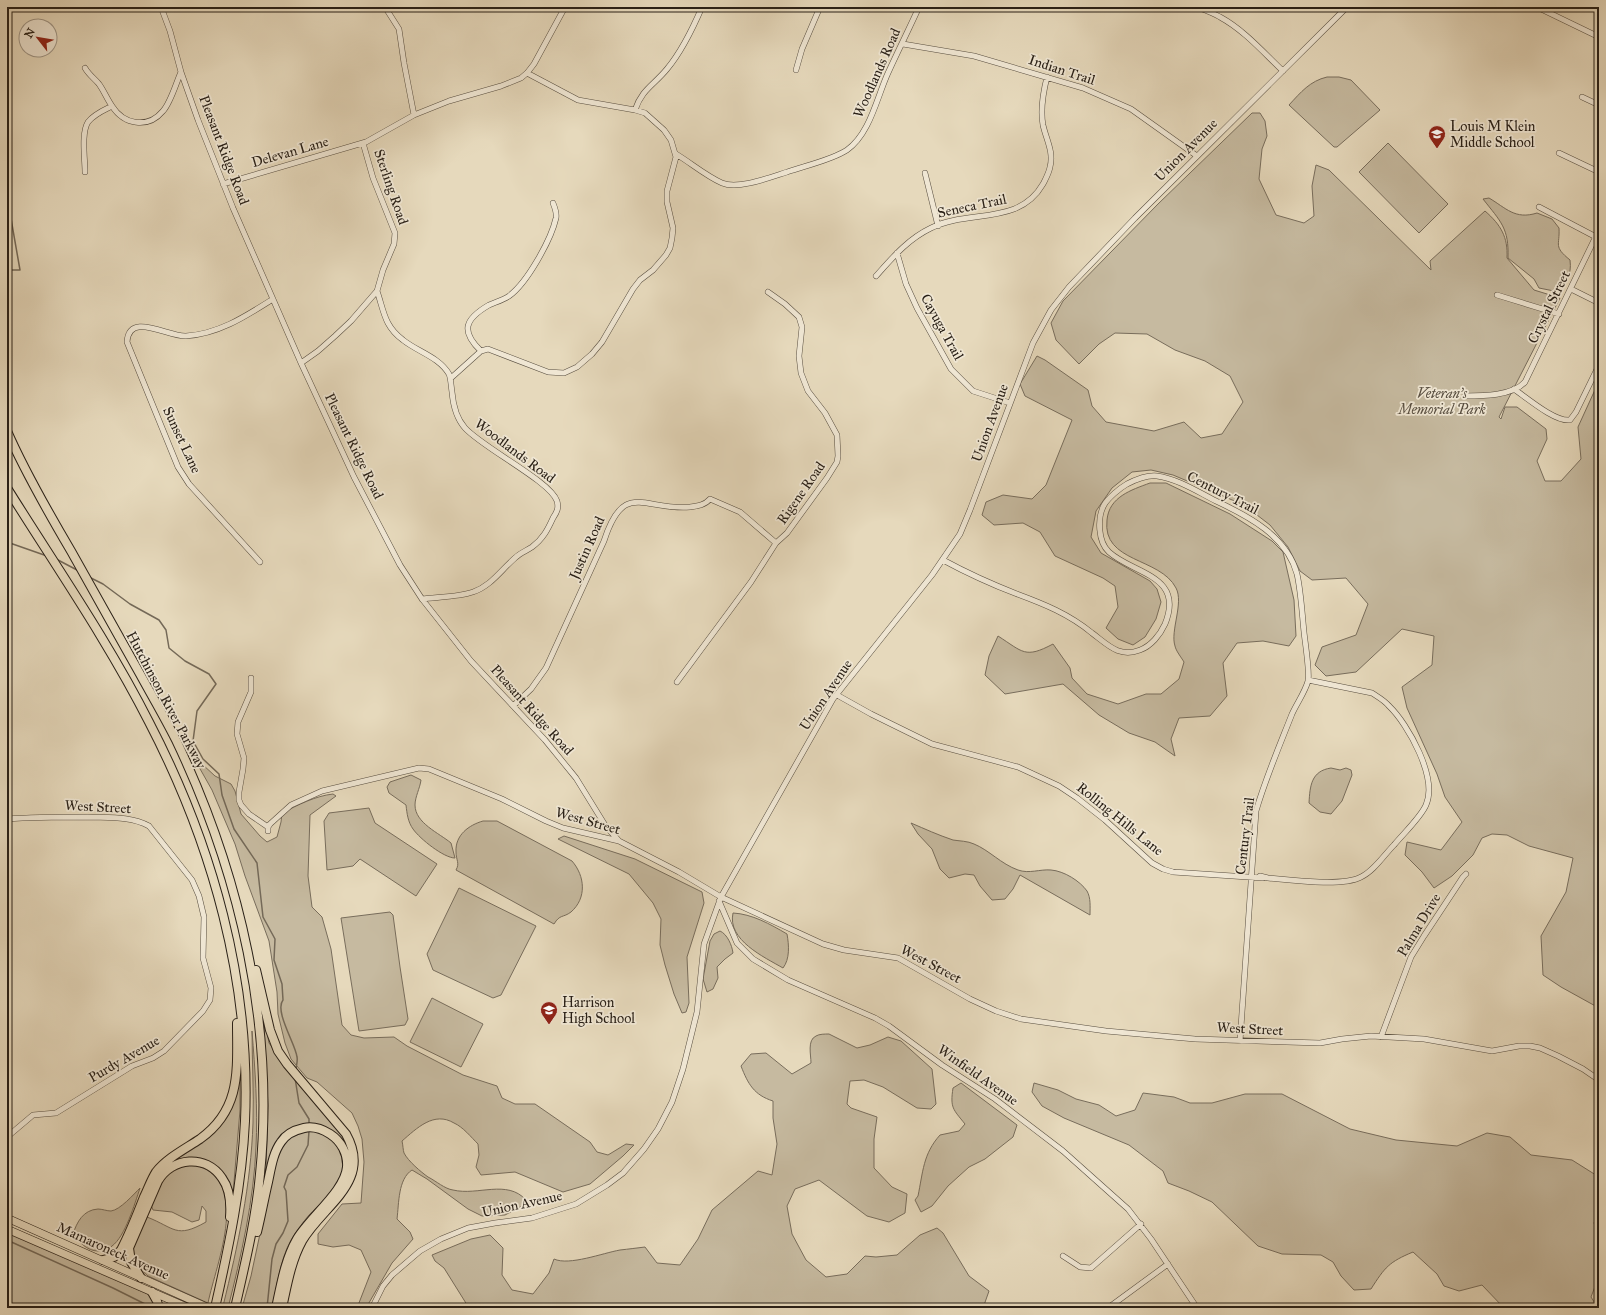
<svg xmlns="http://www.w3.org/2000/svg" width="1606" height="1315" font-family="'IM FELL Great Primer',serif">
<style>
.green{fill:#c6baa0;stroke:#786d5c}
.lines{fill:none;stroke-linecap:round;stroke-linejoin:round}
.stream{stroke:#746958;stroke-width:1.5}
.minor-casing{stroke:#584e40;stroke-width:6}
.major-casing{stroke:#292017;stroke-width:8}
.highway-casing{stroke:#292017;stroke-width:10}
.minor{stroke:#efe6d3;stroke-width:5}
.major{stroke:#e6d9bc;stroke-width:7}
.highway{stroke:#e6d9bc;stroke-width:8}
.labels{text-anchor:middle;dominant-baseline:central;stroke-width:3.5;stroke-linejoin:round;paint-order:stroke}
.street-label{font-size:14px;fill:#292017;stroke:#efe6d3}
.poi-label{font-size:14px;fill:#292017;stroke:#efe6d3;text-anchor:start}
.park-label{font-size:14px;font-style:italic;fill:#584e40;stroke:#efe6d3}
</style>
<rect width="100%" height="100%" fill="#e6d9bc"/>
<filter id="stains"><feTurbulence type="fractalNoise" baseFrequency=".005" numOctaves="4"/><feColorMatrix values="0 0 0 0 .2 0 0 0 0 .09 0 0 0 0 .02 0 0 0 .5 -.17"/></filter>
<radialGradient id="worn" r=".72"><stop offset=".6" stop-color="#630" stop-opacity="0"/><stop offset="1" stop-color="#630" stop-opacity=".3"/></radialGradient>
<path class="green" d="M1327 77H1339L1351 80 1380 110 1337 147H1334L1289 105C1301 92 1310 81 1327 77Z
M1252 113H1260L1265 121 1267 136 1262 149 1259 179 1276 215 1304 223 1314 216 1312 186 1316 165 1329 170 1431 270 1430 261 1485 211C1501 225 1508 237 1507 258L1534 290 1560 298 1499 417 1501 419 1505 407H1517L1546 429 1547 439 1537 461 1545 481H1561L1581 459 1578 427 1599 381V1008L1561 987 1543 975 1541 936 1566 892 1573 858 1529 846 1507 835 1492 834 1482 838 1473 855 1452 876 1434 888 1422 872 1405 855 1407 842 1441 850 1462 822 1445 797 1437 774 1407 708 1402 687 1432 665 1434 636 1402 629 1356 672 1326 676 1315 665 1322 647 1356 635 1368 604 1346 578 1312 580 1300 571 1288 547 1270 525 1244 505 1173 475 1151 470 1132 472 1112 488 1096 511 1091 537 1101 553 1150 581 1157 589 1161 602 1156 619 1145 637 1133 645 1118 639 1106 628 1118 607 1115 586 1103 578 1055 556 1040 532 1023 523 994 525 982 515 986 502 1003 495 1032 499 1046 485 1072 420 1025 396 1020 384 1037 356 1045 360 1088 390 1092 406 1106 422 1154 431 1184 422 1201 438 1222 434 1243 402 1230 376 1205 361 1175 350 1147 334 1115 333 1099 344 1079 364 1056 340 1051 323 1063 301 1158 204Z
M1388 143 1448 204 1419 233 1359 172Z
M1489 198C1506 208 1515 220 1537 213L1552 219 1559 228C1560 246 1553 246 1570 260 1572 276 1566 282 1554 291L1539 288 1534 279 1508 258C1509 228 1501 222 1483 199Z
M1150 483H1166L1230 514 1272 541 1283 552 1294 600 1296 636 1289 646 1263 641 1237 643 1223 663 1227 696 1210 716 1179 718 1171 739 1175 756 1155 742 1129 733 1099 715 1063 684 1005 694 985 675 989 656 998 636C1023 652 1025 659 1053 644L1070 668 1072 678 1087 694 1118 704 1146 694H1161L1179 679 1184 662C1181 657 1176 651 1175 646 1170 631 1184 603 1176 588 1160 557 1102 563 1107 520 1109 497 1131 490 1150 483Z
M202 764 215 776 231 784 235 791 241 814 260 836 267 842 277 837 281 822 282 813C298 805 315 796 333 794L336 796 310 815 308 876 312 907 322 917 331 949 342 1025 351 1035 364 1038 394 1037 407 1046 463 1075 497 1086 502 1098 515 1104H535L590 1142 597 1152 608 1155 626 1144 634 1145 623 1156 590 1184 563 1192 515 1172 481 1175 476 1167 479 1155 478 1144C471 1137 463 1127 454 1123 434 1111 417 1128 402 1141 403 1145 403 1150 404 1153 408 1161 421 1172 428 1177 436 1181 445 1189 453 1190 478 1196 507 1179 526 1200L524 1205 505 1215 482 1216 468 1209 427 1179 412 1170C398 1179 399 1203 397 1219L410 1232 413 1239 392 1263 366 1308H357L371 1272 361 1250 349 1245 333 1247 318 1244V1234L342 1204 361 1203 364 1162 362 1139 358 1126 352 1113 317 1082 307 1078 291 1059 285 1043 278 1014 277 992 269 941 245 876 235 844 212 790 199 767Z
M1331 768 1340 770 1346 768 1351 770 1352 775 1342 801 1331 814 1320 812 1309 803C1310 786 1311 771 1331 768Z
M411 775 421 780C420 788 415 797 415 805 415 823 439 833 451 843L455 858C444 858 420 839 413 829 408 822 407 814 406 805L389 793 387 787 390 782Z
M369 808 375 823 437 864 416 896 360 859 353 866 327 870 324 821 329 813Z
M483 821H497L572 861C585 876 587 898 571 912 563 918 560 914 554 924L456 870C460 863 456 860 456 852 455 835 469 825 483 821Z
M911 823C925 829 938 835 953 840 959 841 968 841 974 844 989 850 1001 864 1018 870 1029 874 1040 869 1051 870 1064 871 1080 881 1087 891 1091 898 1090 907 1090 915L1020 875 1013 889 1005 899 992 900 980 886 974 875 965 874 949 878 940 869 932 849 918 834Z
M564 836 635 859 702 892 704 903 687 957 689 1003 686 1012 682 1013 674 994 665 965 660 945 661 919 653 903 629 874 558 839Z
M459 888 536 926 501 995 493 998 433 970 427 954Z
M390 912 393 915 400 967 408 1019 405 1025 359 1031 341 918Z
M733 913C752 914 770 924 787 934 789 945 790 959 783 968 764 957 727 940 733 913Z
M720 931C727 934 732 945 733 953L725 959 717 967 718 978 713 989 707 992 703 979 710 941 714 934Z
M432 998 483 1024 461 1067 410 1042Z
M266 1027 269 1043 281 1060 346 1140 349 1159 323 1127 282 1135 268 1171H266L268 1106 264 1028Z
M252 1031C255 1069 258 1108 256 1147 254 1199 241 1257 228 1308L223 1306C238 1246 251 1184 253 1123 254 1092 252 1062 252 1031Z
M829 1034 857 1048 870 1045 888 1037 901 1041 932 1069 936 1104 931 1109 917 1108 883 1087 864 1080 850 1081 847 1104 851 1108 877 1117 874 1139V1168L892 1187 907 1194 905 1213 889 1222 867 1216 819 1180 795 1189 787 1206 792 1234 806 1260 826 1277 847 1274 865 1256 876 1257 897 1255 920 1235 937 1228 943 1233 969 1276 989 1291 983 1308H469L444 1268 435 1261 432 1255 471 1239 490 1235 503 1248 502 1275 512 1290 533 1294 549 1273 554 1259C569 1266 603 1253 620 1250 629 1249 637 1248 645 1247L657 1263 680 1265 698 1239 712 1210 758 1171 772 1175 777 1144 773 1118V1101C754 1095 748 1084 741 1066L751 1054 766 1053 792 1074 811 1063C811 1055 807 1040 816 1036 819 1034 825 1034 829 1034Z
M238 1079 240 1082V1110L233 1194 228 1183 192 1158 177 1160 176 1158 209 1135Z
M961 1083 1017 1125 1013 1137 985 1159 969 1167 948 1186 932 1206 921 1212 915 1200 918 1196C923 1172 923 1154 940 1135L959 1131 965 1124C953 1109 950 1108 953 1088Z
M1034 1083 1058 1090 1076 1099 1099 1105 1116 1116 1135 1110 1143 1093 1174 1097 1190 1103H1212L1245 1094H1282L1350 1129 1396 1140 1457 1146 1487 1133 1510 1137 1531 1155 1572 1160 1599 1177V1210L1594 1223 1598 1234 1599 1276 1591 1297 1598 1308H1504L1482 1285 1459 1291 1444 1286 1437 1274 1413 1252C1389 1262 1385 1267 1371 1289L1354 1290 1341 1276 1333 1262 1321 1255 1282 1254 1258 1246 1212 1202 1189 1191 1168 1183 1163 1171 1129 1145 1064 1118 1042 1106 1032 1092Z
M312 1131C322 1132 334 1138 339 1148 353 1179 328 1195 309 1215 303 1222 296 1232 291 1240 280 1260 277 1286 272 1308H242L251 1276 274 1168 279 1150 290 1137 298 1133Z
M191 1164C254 1177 216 1263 208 1303L148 1276 138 1267 132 1255 134 1244 147 1217C175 1228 176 1239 206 1222V1211L202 1206 199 1220 192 1222 172 1212 153 1210 151 1205C161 1181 162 1169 191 1164Z
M140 1188C135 1203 125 1237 112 1246 108 1250 103 1250 98 1251 87 1251 79 1242 73 1234 77 1222 83 1210 98 1209 102 1209 107 1211 111 1211 120 1210 134 1194 140 1188Z
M7 1233 11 1235 161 1300 157 1308H7Z"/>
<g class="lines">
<path class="stream" d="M7 159 9 161 7 171
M7 196 20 270H7
M7 542 47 556
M58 560 77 570
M89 577 103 584 130 604 159 620 166 630 169 648 185 661 209 674 216 684 197 711 193 741 203 759 219 774 222 795 234 829 257 863 263 917 275 939 274 960 282 984 283 1000C274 1011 296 1045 297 1057 298 1061 296 1066 296 1070
M295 1078 299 1103 309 1119V1125
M7 1240 113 1288 145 1304 146 1308
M267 1308 272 1259 276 1244 283 1233 288 1221 286 1191 284 1187 288 1175 297 1167 308 1145 309 1131"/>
<g class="minor-casing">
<path id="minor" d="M161 7 170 31 181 72 198 120 233 208 301 363 354 477 400 565 422 599 471 661 545 740 576 778 605 825 619 841
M385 7 399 29 404 63 414 115
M1197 7C1205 10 1213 13 1220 17 1244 30 1263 52 1283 71
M1537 7 1599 37
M903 44 974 56 1083 88 1131 109 1197 156
M85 68C89 75 94 78 99 84 104 91 107 99 112 106 124 125 148 129 163 111 171 102 176 83 181 72
M796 70 802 49 820 7
M1582 97 1599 105
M635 110C642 89 654 85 667 69 682 51 693 28 702 7
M1559 153 1599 172
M676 154C691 163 706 176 722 183 738 190 771 177 787 172 804 166 832 160 847 150 870 134 877 97 888 73 898 51 909 29 919 7
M85 172C85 159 81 133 88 122 94 114 104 110 112 106
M925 173 938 226
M223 184 366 142 414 115 449 101 501 86 521 78 527 73 534 64 565 7
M1539 207 1596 237
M897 253 906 284 917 308 951 369 973 391 1010 403
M876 276C893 257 908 239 931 228 969 209 1019 226 1043 184 1046 178 1049 173 1050 167 1054 152 1046 139 1043 125 1040 109 1043 93 1047 77
M1571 289 1599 303
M377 291C384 311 384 326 403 340 418 352 439 357 449 374 451 379 451 386 452 392 453 404 457 419 465 428 483 448 550 481 557 501 559 508 557 512 553 518 548 529 543 539 532 547 526 551 520 553 515 558 501 570 491 586 473 592 459 597 437 597 422 599
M1497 295 1559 314
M481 351C460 331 465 319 489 305 496 302 503 300 509 296 527 283 551 240 556 218 557 213 555 208 553 203
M301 363 318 351 335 336 351 321 377 291 383 270 394 244 395 233 373 178 363 143
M451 378 481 351 488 349 548 372 564 373 577 367 592 354 602 342 633 289 640 280 653 270 666 255 670 248 672 238 673 228 667 202V191L676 157 671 140 664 130 645 113 635 110 578 100 527 73
M1514 389C1527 398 1555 422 1570 420L1576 412 1599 365
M1465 396C1482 396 1513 396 1525 382L1599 230
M943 560C967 573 991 584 1017 594 1044 604 1069 614 1092 633 1108 645 1119 658 1140 650 1151 646 1160 635 1165 624 1185 575 1133 574 1109 552 1098 542 1097 518 1104 505 1108 498 1120 488 1127 484 1135 480 1148 475 1157 476 1178 479 1198 492 1216 501 1248 516 1287 536 1297 574 1301 592 1302 613 1304 632 1305 642 1310 673 1308 681 1305 692 1297 703 1292 714 1279 747 1266 777 1256 811L1240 1041
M260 562 189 484 178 467 127 342C129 311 168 337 186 336 219 334 246 316 273 299
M251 678V692L238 722 237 734 244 758 243 769 239 792V800L241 805 249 814 268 827
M677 682 751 582 776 543 787 533 827 478 837 462 838 456 837 435 825 413 808 391 801 373 799 356 802 327 799 317 785 304 768 292
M837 695 871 714 932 744 1018 767 1059 786 1077 798 1105 820 1152 863 1163 869 1173 872 1263 878
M513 706 531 689 546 668 604 541C624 479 644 511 690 507 698 506 705 505 710 499L740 512 776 543
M7 819C34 817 61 817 88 817 109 818 130 816 149 826L192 880 199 896 204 917 203 958 211 988 210 1000 203 1011 164 1051 153 1058 132 1066 56 1113 33 1115 7 1137
M268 831V827L270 824 291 805 322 791 419 768 429 769 502 799 546 821 563 828 619 841 679 872 721 897 823 944 844 950 898 958 970 999 996 1011 1021 1019 1106 1031 1195 1039 1320 1043 1342 1039 1371 1036 1424 1039 1492 1051 1519 1046H1530L1540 1048 1558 1056 1583 1069 1599 1080
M1260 876 1268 878C1291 880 1342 887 1361 877 1374 871 1384 855 1394 845 1403 834 1421 817 1426 805 1438 778 1408 724 1389 706 1384 700 1378 697 1372 693L1308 680
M719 901 737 943 753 959 788 980 875 1018 889 1026 942 1065 995 1099 1063 1151 1128 1209 1151 1239 1197 1308
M1381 1037 1411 957 1424 936 1463 877 1466 874
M1063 1256 1080 1267 1091 1268 1141 1224
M372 1308 383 1286 392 1275 420 1251 441 1239 468 1228 495 1223 532 1218 576 1204 607 1185 623 1173 644 1149 658 1129 672 1102 683 1069 697 1012 704 944 721 897 833 699 932 575 960 534 970 510 1033 343 1051 310 1069 287 1135 218 1347 7
M1108 1308 1168 1264
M1346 1308H1349"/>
</g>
<g class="major-casing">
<path id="major" d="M7 1218 209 1308
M7 1229 189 1308"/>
</g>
<g class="highway-casing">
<path id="highway" d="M7 431C25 472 48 512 71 551 94 592 117 633 140 674 152 696 165 718 176 740 240 874 275 1026 260 1174 256 1219 245 1264 235 1308
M7 488C55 565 108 641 149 722 213 845 251 982 245 1121 242 1185 229 1246 215 1308
M256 970 270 1030 278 1051 287 1064 346 1134C373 1182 323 1205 302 1241 291 1261 287 1285 282 1308
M257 1232C261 1216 264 1199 268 1182 271 1168 273 1153 281 1142 286 1134 295 1130 304 1128 313 1126 322 1129 330 1134 341 1141 348 1154 347 1167 345 1191 310 1217 297 1239 285 1260 281 1285 276 1308
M103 1260 114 1257 121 1250C130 1233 137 1215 144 1197 148 1189 151 1180 156 1172 167 1158 185 1149 200 1139 242 1109 237 1069 237 1023
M141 1278 131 1262 129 1248 158 1181C172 1157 206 1154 222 1178 230 1189 231 1204 230 1217
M152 1292 157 1301 159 1308
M178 1308H181"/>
</g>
<use href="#minor" class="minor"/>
<use href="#major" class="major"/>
<use href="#highway" class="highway"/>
</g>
<defs>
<g id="school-pin" transform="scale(0.9)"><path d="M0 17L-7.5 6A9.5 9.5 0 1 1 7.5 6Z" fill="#8f2418" stroke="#efe6d3"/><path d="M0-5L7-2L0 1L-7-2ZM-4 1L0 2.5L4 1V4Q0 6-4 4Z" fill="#fff"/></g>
</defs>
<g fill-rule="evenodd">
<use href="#school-pin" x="1437" y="134"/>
<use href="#school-pin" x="549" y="1010"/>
</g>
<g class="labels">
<g class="street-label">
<text transform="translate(1062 70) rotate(18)">Indian Trail</text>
<text transform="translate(877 73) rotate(-66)">Woodlands Road</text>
<text transform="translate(224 150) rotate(69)">Pleasant Ridge Road</text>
<text transform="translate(1186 150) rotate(-45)">Union Avenue</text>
<text transform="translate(290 152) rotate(-16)">Delevan Lane</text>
<text transform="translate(391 187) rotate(71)">Sterling Road</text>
<text transform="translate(972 206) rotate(-12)">Seneca Trail</text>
<text transform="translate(1549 307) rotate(-64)">Crystal Street</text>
<text transform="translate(942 327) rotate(61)">Cayuga Trail</text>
<text transform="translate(990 423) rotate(-70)">Union Avenue</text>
<text transform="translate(182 440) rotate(65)">Sunset Lane</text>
<text transform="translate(354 446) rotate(64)">Pleasant Ridge Road</text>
<text transform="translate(515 451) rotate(37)">Woodlands Road</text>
<text transform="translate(801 493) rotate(-55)">Rigene Road</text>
<text transform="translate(1223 493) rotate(27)">Century Trail</text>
<text transform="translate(587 548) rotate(-66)">Justin Road</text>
<text transform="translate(826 695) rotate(-56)">Union Avenue</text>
<text transform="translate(166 700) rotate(62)">Hutchinson River Parkway</text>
<text transform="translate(532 710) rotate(48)">Pleasant Ridge Road</text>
<text transform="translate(98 807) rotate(3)">West Street</text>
<text transform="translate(1120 819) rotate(39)">Rolling Hills Lane</text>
<text transform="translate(588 821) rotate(16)">West Street</text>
<text transform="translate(1245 836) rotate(-83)">Century Trail</text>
<text transform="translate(1419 925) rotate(-59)">Palma Drive</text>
<text transform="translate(931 964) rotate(28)">West Street</text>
<text transform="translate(1250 1029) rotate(3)">West Street</text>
<text transform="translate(124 1059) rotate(-30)">Purdy Avenue</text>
<text transform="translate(978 1075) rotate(35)">Winfield Avenue</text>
<text transform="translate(522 1204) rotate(-12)">Union Avenue</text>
<text transform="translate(113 1251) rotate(24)">Mamaroneck Avenue</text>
</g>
<g class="poi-label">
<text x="1450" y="126">Louis M Klein<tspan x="1450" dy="16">Middle School</tspan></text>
<text x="562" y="1002">Harrison<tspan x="562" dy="16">High School</tspan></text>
</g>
<g class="park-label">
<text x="1442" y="393">Veteran's<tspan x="1442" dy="16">Memorial Park</tspan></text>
</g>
</g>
<rect width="1606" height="1315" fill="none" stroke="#e6d9bc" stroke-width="24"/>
<rect x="8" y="8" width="1590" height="1299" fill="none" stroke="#292017" stroke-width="2"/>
<rect x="12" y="12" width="1582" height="1291" fill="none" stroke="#292017"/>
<g transform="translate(38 38) rotate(301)"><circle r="19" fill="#efe6d3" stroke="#a09788"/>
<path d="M0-3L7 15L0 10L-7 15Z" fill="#8f2418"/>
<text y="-6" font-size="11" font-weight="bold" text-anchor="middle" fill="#292017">N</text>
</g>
<rect width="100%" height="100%" filter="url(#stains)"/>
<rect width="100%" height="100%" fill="url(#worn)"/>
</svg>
